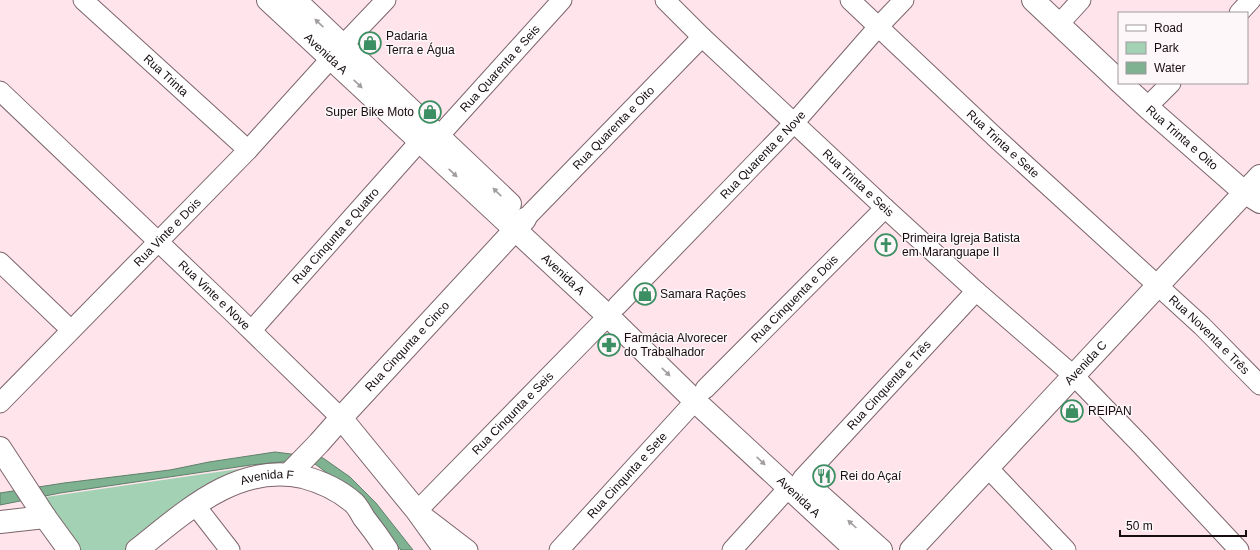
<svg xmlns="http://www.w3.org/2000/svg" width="1260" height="550" font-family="Arial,sans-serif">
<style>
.green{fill:#a3d1b3}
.water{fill:#7eb291;stroke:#5f806a}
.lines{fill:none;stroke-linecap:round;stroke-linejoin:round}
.minor-casing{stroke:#7c656c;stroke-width:21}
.tertiary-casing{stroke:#7c656c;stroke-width:24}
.secondary-casing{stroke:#7c656c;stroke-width:24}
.minor{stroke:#fff;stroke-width:19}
.tertiary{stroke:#fff;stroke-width:22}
.secondary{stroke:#fff;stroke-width:22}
.oneway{fill:#a29e9f}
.labels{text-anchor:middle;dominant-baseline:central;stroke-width:3;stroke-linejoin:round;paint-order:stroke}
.poi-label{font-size:12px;fill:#160d10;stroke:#fdf7f9;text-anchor:start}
.street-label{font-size:12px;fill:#160d10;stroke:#fdf7f9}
</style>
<rect width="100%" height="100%" fill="#ffe4ec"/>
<path class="green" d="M252 467 132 550H75L39 498Z"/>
<path class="water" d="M275 452 323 458 350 477 376 503 413 550H401L353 492 315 464 292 461 251 465 60 493 0 505V493L64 483 170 470 209 462Z"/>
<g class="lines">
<g class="minor-casing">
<g id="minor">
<path id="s1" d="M83 0 248 150"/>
<path id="s2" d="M665 0 702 37 885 208 976 291 1074 376 1140 444 1239 550"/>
<path id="s3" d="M850 0 996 138 1202 326 1260 385"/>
<path d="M1239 13 1251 0"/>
<path d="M1059 24 1081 0"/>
<path id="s4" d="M0 91 231 311 341 418"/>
<path d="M1147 107 1171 83"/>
<path id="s5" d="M439 136 562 0"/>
<path id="s6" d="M525 219 702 37"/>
<path d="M0 262 71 330"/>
<path id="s7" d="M617 306 794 123 878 27 904 0"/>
<path id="s8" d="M252 330 420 141"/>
<path id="s9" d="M705 389 885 208"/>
<path id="s10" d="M0 403 248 150 343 45 386 0"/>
<path d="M988 468 1066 550"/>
<path id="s11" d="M802 479 976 291"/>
<path d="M195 505 230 550"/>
<path id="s12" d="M468 550 417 511 608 316"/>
<path id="s13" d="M559 550 695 401"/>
<path d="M732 550 789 487"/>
</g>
</g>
<g class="tertiary-casing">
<g id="tertiary">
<path d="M1033 0 1119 81"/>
<path id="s14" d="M1121 83 1147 107 1244 192 1260 202"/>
<path d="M341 418 417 511 445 550"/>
<path d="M0 448 45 517 69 550"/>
<path id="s15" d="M289 474 319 443 341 418 525 219"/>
<path d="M0 522 45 517"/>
<path id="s16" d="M137 550C184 513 237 462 303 477 322 482 339 490 354 503 358 507 361 513 364 518 372 528 380 539 387 550"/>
<path id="s17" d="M911 550 1260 176"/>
</g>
</g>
<g class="secondary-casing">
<g id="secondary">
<path id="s18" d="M268 0 608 316 695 401 856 550"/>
<path d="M295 0 510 204"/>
<path d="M806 483 881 550"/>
</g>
</g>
<use href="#minor" class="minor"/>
<use href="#tertiary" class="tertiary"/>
<use href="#secondary" class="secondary"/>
</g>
<defs><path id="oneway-solid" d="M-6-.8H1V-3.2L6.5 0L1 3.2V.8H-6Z"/></defs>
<g class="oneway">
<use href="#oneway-solid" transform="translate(319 23) rotate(-137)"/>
<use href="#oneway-solid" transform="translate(358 84) rotate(43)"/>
<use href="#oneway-solid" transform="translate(453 173) rotate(43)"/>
<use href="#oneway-solid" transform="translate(497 192) rotate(-136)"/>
<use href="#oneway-solid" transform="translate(666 372) rotate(44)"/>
<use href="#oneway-solid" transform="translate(761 461) rotate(43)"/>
<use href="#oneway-solid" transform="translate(852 524) rotate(-138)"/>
</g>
<defs>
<g id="shop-ring" transform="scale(1.15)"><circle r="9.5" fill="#fdf7f9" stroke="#3c8f62" stroke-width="1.5"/><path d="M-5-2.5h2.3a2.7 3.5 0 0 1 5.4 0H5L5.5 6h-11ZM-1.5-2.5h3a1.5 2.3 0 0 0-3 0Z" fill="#3c8f62"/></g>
<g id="church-ring" transform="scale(1.15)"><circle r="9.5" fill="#fdf7f9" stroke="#3c8f62" stroke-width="1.5"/><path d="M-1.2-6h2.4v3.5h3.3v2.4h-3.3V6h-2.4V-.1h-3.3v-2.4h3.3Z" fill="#3c8f62"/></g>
<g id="pharmacy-ring" transform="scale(1.15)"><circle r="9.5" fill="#fdf7f9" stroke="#3c8f62" stroke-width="1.5"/><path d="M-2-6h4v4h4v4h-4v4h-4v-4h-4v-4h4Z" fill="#3c8f62"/></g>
<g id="restaurant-ring" transform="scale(1.15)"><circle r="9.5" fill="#fdf7f9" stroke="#3c8f62" stroke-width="1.5"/><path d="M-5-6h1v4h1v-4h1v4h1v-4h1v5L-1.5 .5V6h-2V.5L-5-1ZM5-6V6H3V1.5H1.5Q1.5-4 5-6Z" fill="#3c8f62"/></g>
</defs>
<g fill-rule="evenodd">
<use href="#shop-ring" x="370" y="43"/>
<use href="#shop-ring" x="430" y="112"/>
<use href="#church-ring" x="886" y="245"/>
<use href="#shop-ring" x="645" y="294"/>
<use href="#pharmacy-ring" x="609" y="345"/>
<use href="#shop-ring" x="1072" y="411"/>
<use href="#restaurant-ring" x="824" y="476"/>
</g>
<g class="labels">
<g class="poi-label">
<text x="386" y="36">Padaria<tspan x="386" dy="14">Terra e Água</tspan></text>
<text x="414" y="112" text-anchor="end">Super Bike Moto</text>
<text x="902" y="238">Primeira Igreja Batista<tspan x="902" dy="14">em Maranguape II</tspan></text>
<text x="660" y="294">Samara Rações</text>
<text x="624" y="338">Farmácia Alvorecer<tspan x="624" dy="14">do Trabalhador</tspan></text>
<text x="1088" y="411">REIPAN</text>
<text x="840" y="476">Rei do Açaí</text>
</g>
<g class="street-label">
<text stroke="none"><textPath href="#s18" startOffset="79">Avenida A</textPath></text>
<text stroke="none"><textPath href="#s5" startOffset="91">Rua Quarenta e Seis</textPath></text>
<text stroke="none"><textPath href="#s1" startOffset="112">Rua Trinta</textPath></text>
<text stroke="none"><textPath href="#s6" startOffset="127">Rua Quarenta e Oito</textPath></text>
<text stroke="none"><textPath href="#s14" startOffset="82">Rua Trinta e Oito</textPath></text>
<text stroke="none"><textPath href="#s3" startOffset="210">Rua Trinta e Sete</textPath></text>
<text stroke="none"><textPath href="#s7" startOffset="210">Rua Quarenta e Nove</textPath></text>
<text stroke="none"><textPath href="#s2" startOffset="266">Rua Trinta e Seis</textPath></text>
<text stroke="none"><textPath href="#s10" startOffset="239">Rua Vinte e Dois</textPath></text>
<text stroke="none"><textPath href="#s8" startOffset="126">Rua Cinqunta e Quatro</textPath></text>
<text stroke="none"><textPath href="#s18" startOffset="403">Avenida A</textPath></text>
<text stroke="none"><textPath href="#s4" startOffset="296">Rua Vinte e Nove</textPath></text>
<text stroke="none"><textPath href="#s9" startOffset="127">Rua Cinquenta e Dois</textPath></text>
<text stroke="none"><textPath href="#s3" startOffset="491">Rua Noventa e Três</textPath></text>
<text stroke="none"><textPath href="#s15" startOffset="174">Rua Cinqunta e Cinco</textPath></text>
<text stroke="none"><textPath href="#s17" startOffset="256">Avenida C</textPath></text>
<text stroke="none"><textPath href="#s11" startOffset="128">Rua Cinquenta e Três</textPath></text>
<text stroke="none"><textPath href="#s12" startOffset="201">Rua Cinqunta e Seis</textPath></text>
<text stroke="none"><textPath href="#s13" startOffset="101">Rua Cinqunta e Sete</textPath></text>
<text stroke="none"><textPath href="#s16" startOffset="152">Avenida F</textPath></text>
<text stroke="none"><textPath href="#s18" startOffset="727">Avenida A</textPath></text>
</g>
</g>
<rect x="1118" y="12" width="130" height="72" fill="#fdf7f9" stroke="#a1999c"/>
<rect x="1126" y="25" width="20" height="6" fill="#ffffff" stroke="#a1999c"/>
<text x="1154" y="32" font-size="12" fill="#160d10">Road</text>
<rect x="1126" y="42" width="20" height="12" fill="#a3d1b3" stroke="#a1999c"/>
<text x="1154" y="52" font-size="12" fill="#160d10">Park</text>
<rect x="1126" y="62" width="20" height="12" fill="#7eb291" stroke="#a1999c"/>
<text x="1154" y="72" font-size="12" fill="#160d10">Water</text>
<path d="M1120 530v6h126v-6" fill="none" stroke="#160d10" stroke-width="2"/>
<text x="1126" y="530" font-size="12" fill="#160d10" stroke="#fdf7f9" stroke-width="3" paint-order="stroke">50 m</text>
</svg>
